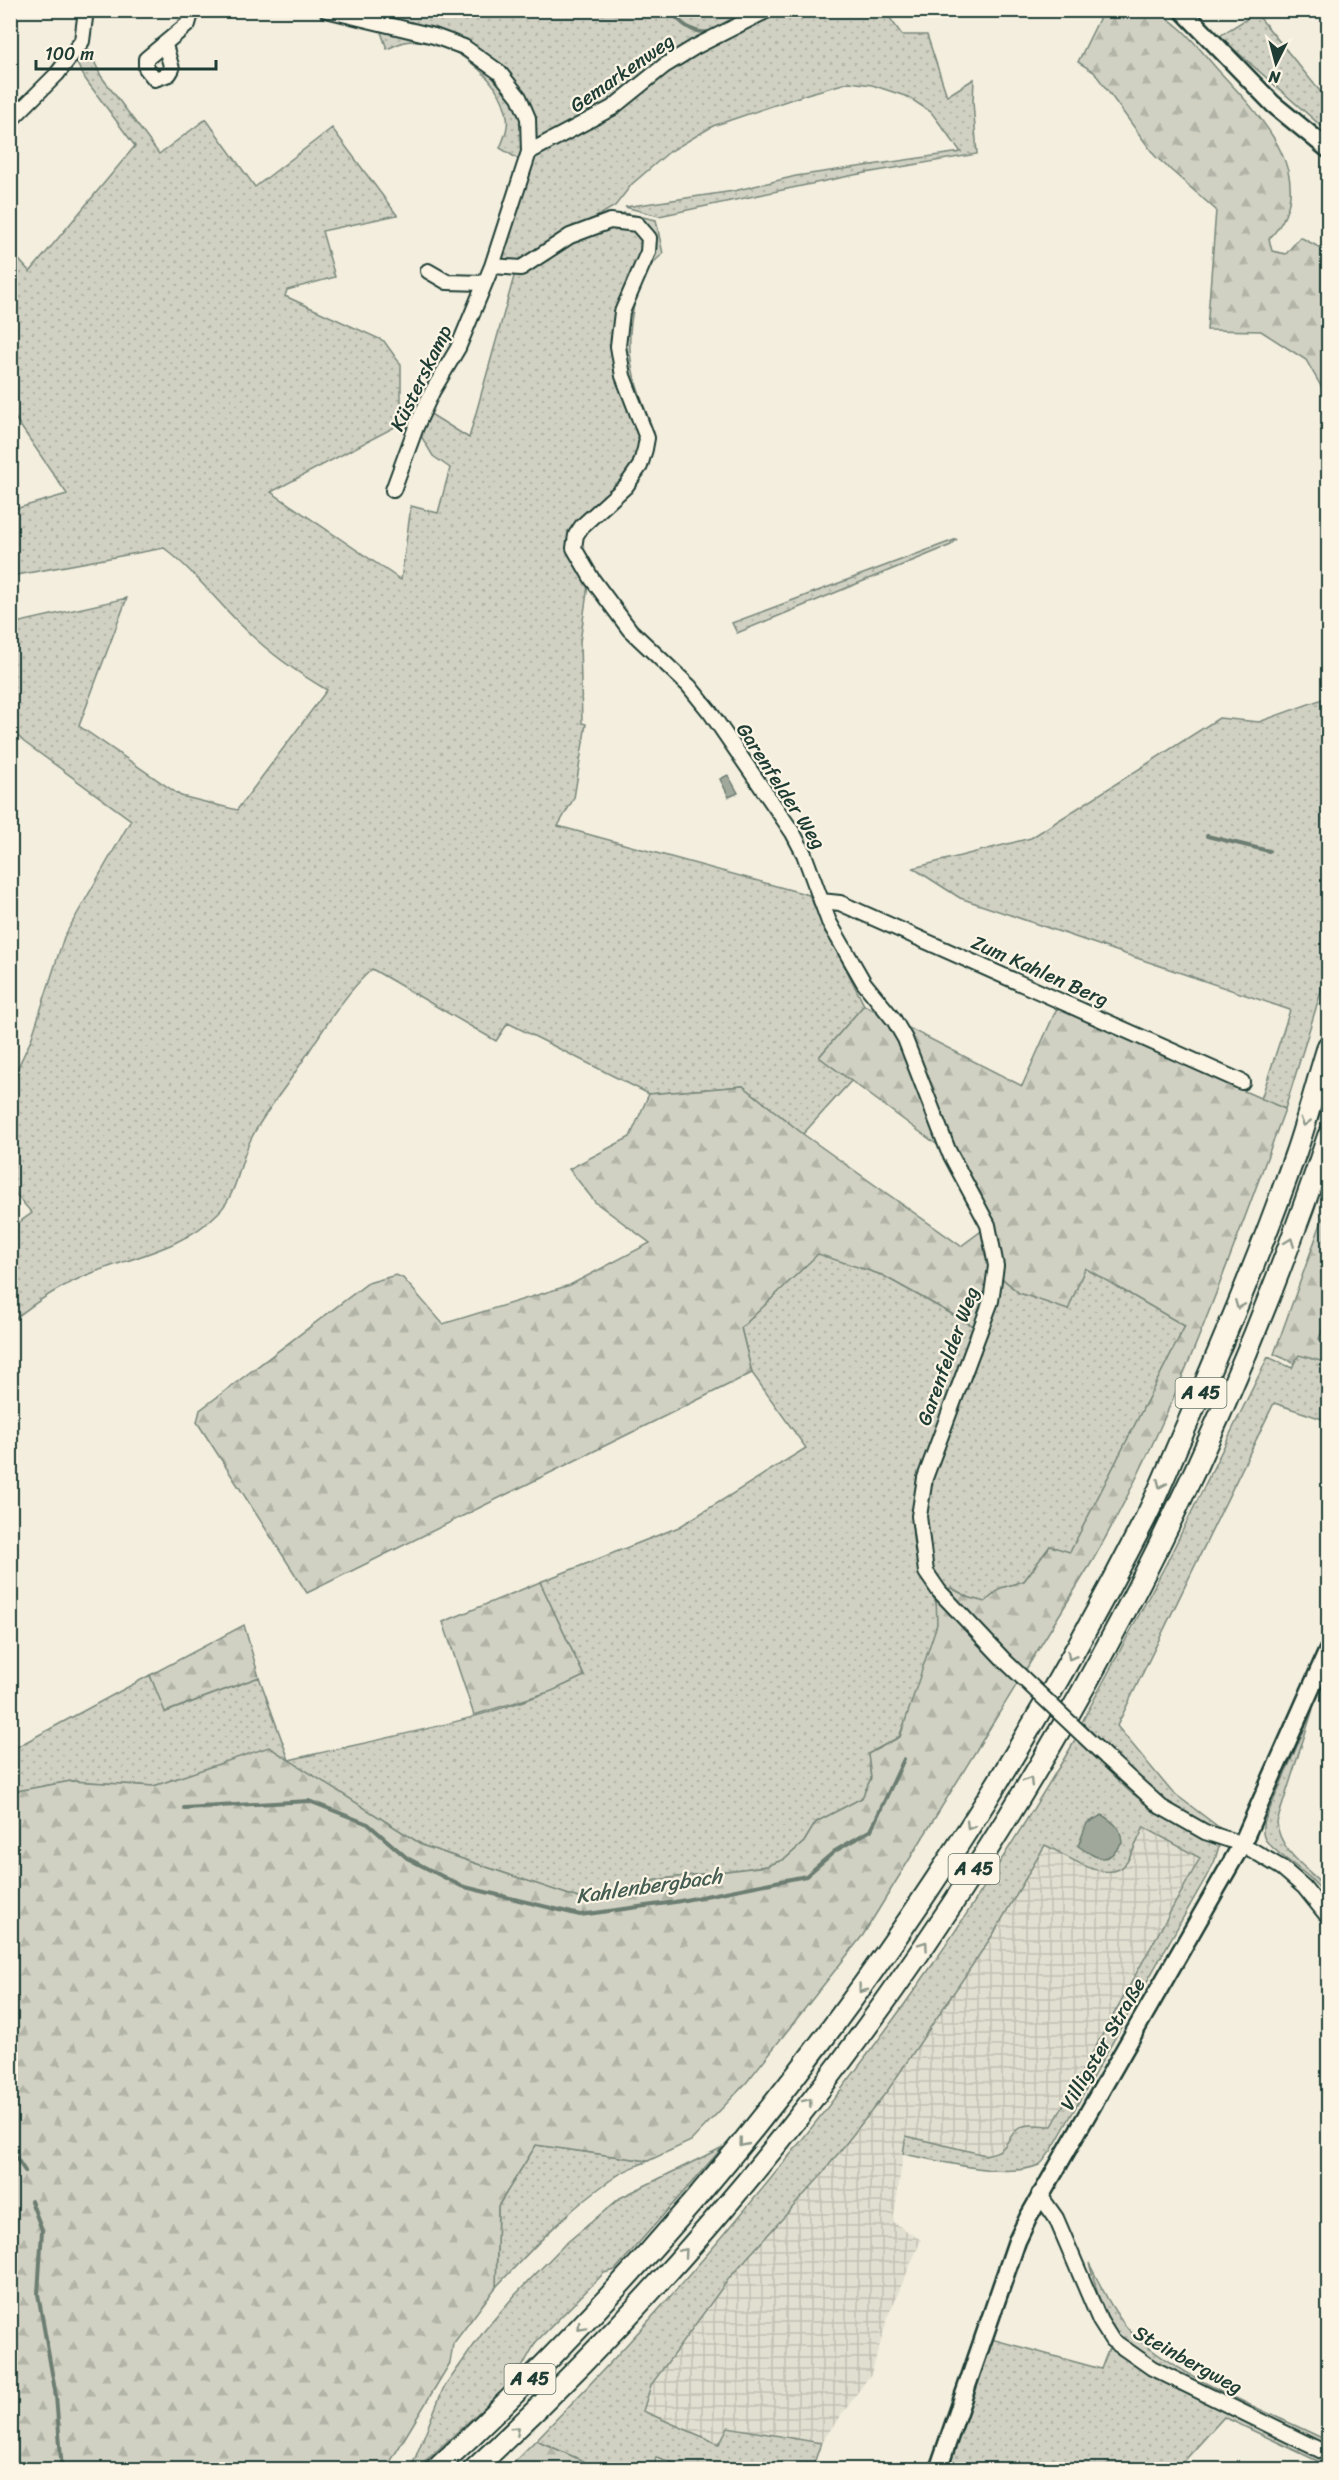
<svg xmlns="http://www.w3.org/2000/svg" width="1339" height="2480" font-family="Sriracha,sans-serif">
<style>
.industrial{fill:url(#industrial-grid)}
.grass{fill:url(#grass-dots);stroke:#78877b;stroke-width:1.5}
.forest{fill:url(#forest-firs);stroke:#78877b;stroke-width:1.5}
.water{fill:#a0a89b;stroke:#6c7d72;stroke-width:1.5}
.lines{fill:none;stroke-linecap:round;stroke-linejoin:round}
.stream{stroke:#6c7d72;stroke-width:4}
.minor-casing{stroke:#1f3d34;stroke-width:18}
.major-casing{stroke:#1f3d34;stroke-width:21}
.highway-casing{stroke:#1f3d34;stroke-width:24}
.minor{stroke:#fcf5e5;stroke-width:14}
.major{stroke:#fcf5e5;stroke-width:16}
.highway{stroke:#fcf5e5;stroke-width:20}
.minor-bridge-casing{stroke:#1f3d34;stroke-width:18;stroke-linecap:butt}
.minor-bridge{stroke:#fcf5e5;stroke-width:14}
.oneway{stroke:#8e998c}
.labels{text-anchor:middle;dominant-baseline:central;stroke-width:4.5;stroke-linejoin:round;paint-order:stroke}
.shield{fill:#fcf5e5;stroke:#617469;stroke-width:1.5}
.shield-label{font-size:18px;font-weight:bold;fill:#1f3d34}
.street-label{font-size:20px;fill:#1f3d34;stroke:#fcf5e5}
.water-label{font-size:21px;font-style:italic;fill:#465d53;stroke:#fcf5e5}
</style>
<defs>
<pattern id="industrial-grid" width="8" height="8" patternUnits="userSpaceOnUse" patternTransform="scale(1.5)"><rect width="8" height="8" fill="#e1dfd0"/><path d="M0 4h8M4 0v8" fill="none" stroke="#c1c0b3"/></pattern>
<pattern id="grass-dots" width="8" height="8" patternUnits="userSpaceOnUse" patternTransform="scale(1.5)"><rect width="8" height="8" fill="#d0d1c2"/><path d="M2 2h.1M6 6h.1" fill="none" stroke="#b2b4a7" stroke-width="1.8" stroke-linecap="round"/></pattern>
<pattern id="forest-firs" width="22" height="20" patternUnits="userSpaceOnUse" patternTransform="scale(1.5)"><rect width="22" height="20" fill="#d0d1c2"/><path d="M5 1l3.5 6h-7zM16 11l3.5 6h-7z" fill="#b2b4a7"/></pattern>
</defs>
<rect width="100%" height="100%" fill="#f3eede"/>
<filter id="ink" filterUnits="userSpaceOnUse"><feTurbulence type="fractalNoise" baseFrequency=".0167" numOctaves="2"/><feDisplacementMap in="SourceGraphic" scale="12" xChannelSelector="R" yChannelSelector="G"/><feConvolveMatrix kernelMatrix="1 2 1 2 8 2 1 2 1" color-interpolation-filters="sRGB"/></filter>
<g filter="url(#ink)">
<path class="industrial" d="M1143 1827 1200 1857 1052 2126 1028 2125 1018 2129 1009 2143 995 2153 985 2155 906 2136 893 2222 921 2240 889 2314 871 2374 821 2443 728 2427 719 2444 642 2411 651 2385 730 2277 818 2179 888 2090 994 1933 1045 1844 1075 1860 1126 1864Z"/>
<path class="grass" d="M356 11H756L523 162 500 148C504 138 509 127 507 117 502 76 445 34 404 42 398 44 392 47 387 49L375 15Z
M776 11H885L902 35H927L947 96 974 79 973 102 977 154 854 175 659 216 625 207 734 191 796 176 961 152 931 112 908 97 872 85 850 82 807 94 713 126 669 152 632 184 615 206 518 263 503 260 498 256 533 155 683 58Z
M1256 13 1328 101V132L1219 36Z
M88 48 101 76 159 154 206 119 255 187 332 128 397 215 322 231 335 277 287 290 285 296 384 341 401 365V402L410 419 271 492 401 580 411 506 438 513 450 468 433 456 421 436 429 413 469 438 515 273 545 255 607 224 633 226 646 246 617 313 641 441 634 468 570 536C562 557 584 566 588 585L580 642 582 723 586 724 574 798 558 826 809 895 864 1005 819 1057 851 1081 803 1134 743 1086 649 1094 508 1023 496 1041 372 969C341 997 318 1039 294 1074 280 1095 262 1116 251 1139 239 1162 238 1194 218 1213 184 1248 136 1256 92 1273 64 1284 35 1302 11 1322V1228L32 1213 11 1189V1099L18 1067 31 1040 64 937 131 820 24 742 11 729V624L127 598 79 726 181 796 237 810 327 690C296 672 264 649 239 623 214 598 192 569 164 548L11 576V510L67 494 11 412 10 250 30 272 135 146 86 80 76 62Z
M624 213 656 220 663 254C632 277 625 336 633 371 637 392 647 413 654 433L651 432 624 368 623 323 652 241 615 215Z
M957 539 951 545 737 633 732 623Z
M1328 697V969L1285 1109 1261 1099 1290 1010 960 898 913 868 1031 838 1219 718 1259 722Z
M818 1253 882 1275 977 1328 933 1444 930 1446C914 1492 904 1524 921 1574 928 1595 941 1597 937 1624 932 1662 912 1702 899 1737L868 1754 871 1778 862 1798 816 1822 804 1842 785 1859 767 1866 662 1879 578 1898 424 1846 269 1748 154 1786 71 1781 11 1792V1750L150 1675 166 1712 259 1677 289 1760C386 1737 494 1720 584 1676L540 1582 679 1527 806 1448 752 1373 741 1328Z
M1085 1268 1185 1326 1070 1553 1050 1546 1024 1581 1001 1588 985 1602 970 1598 952 1588 945 1592 927 1553 924 1503 933 1469 998 1295 1002 1278 1019 1293Z
M1298 1354 1328 1363V1421L1274 1403 1117 1726 1171 1791 1225 1832 1224 1834 1162 1803 1082 1722 1166 1564 1268 1357 1292 1368Z
M1313 1709 1277 1822C1278 1850 1309 1870 1328 1889V1899C1311 1873 1288 1864 1268 1843 1262 1838 1263 1831 1263 1825Z
M1076 1739 1130 1792 1165 1816 1219 1846 1214 1863 1051 2151C1047 2155 1044 2162 1039 2165 1004 2180 939 2160 903 2154L906 2136 985 2155C1010 2151 1004 2140 1018 2129 1026 2122 1042 2126 1052 2126L1200 1858 1144 1827C1138 1839 1133 1852 1127 1862 1109 1888 1065 1854 1045 1845L994 1933 888 2090 818 2179 730 2277 651 2385 643 2411 719 2444 728 2427 821 2443 812 2469H693L656 2457 654 2469H601L536 2440C681 2293 815 2133 933 1964 983 1891 1030 1815 1076 1739Z
M536 2145 648 2161C637 2166 624 2170 615 2177 570 2207 533 2248 496 2287L498 2206Z
M723 2147 615 2270 604 2273 536 2342 516 2378 417 2469 412 2466 443 2389 484 2331 515 2295 564 2245 620 2198Z
M1089 2263C1101 2286 1112 2311 1129 2330 1171 2375 1272 2413 1328 2441V2450L1150 2361 1120 2337 1111 2326 1100 2301Z
M984 2337 1101 2369 1112 2340 1328 2458V2466L1224 2417 1177 2469 941 2470Z"/>
<path class="forest" d="M1103 11C1118 10 1140 6 1153 11 1180 21 1199 49 1217 69 1258 113 1325 180 1269 239L1272 251 1286 254 1300 237 1328 252V445L1323 424 1326 395 1306 360 1261 331 1207 330 1216 210 1155 156 1094 72 1078 62Z
M864 1005 1022 1086 1057 1008 1285 1109C1228 1263 1174 1418 1093 1560L863 1935 746 2083 691 2141 648 2161 536 2145 498 2206 496 2287 453 2344 450 2363 386 2469 11 2470V1792L71 1781 154 1786 269 1747 424 1846 578 1898 662 1879 767 1866 785 1859 804 1842 816 1822 862 1798 871 1778 868 1754 900 1737 937 1624 936 1598 951 1588 970 1598 985 1602 1001 1588 1024 1581 1050 1546 1070 1552 1185 1326 1085 1268 1068 1310 1019 1293 1002 1278 990 1277 977 1328 882 1275 818 1254 741 1328 752 1373 307 1593 197 1422 200 1410 368 1283 396 1275 403 1278 443 1324 570 1285 650 1243 595 1202 569 1169 630 1137 649 1094 743 1086 803 1134 961 1246 992 1223 955 1158 819 1057Z
M1328 1204V1316L1319 1339 1328 1344V1363L1299 1355 1294 1363 1274 1354Z
M540 1582 584 1676 552 1691 474 1715 443 1622Z
M244 1625 259 1677 165 1712 150 1675Z
M536 2440 601 2469H507Z"/>
<path class="water" d="M728 775 738 793 729 797 720 779Z
M1102 1815C1115 1823 1121 1828 1122 1843 1107 1865 1099 1860 1078 1846L1087 1823Z"/>
<g class="lines">
<path class="stream" d="M675 16C686 28 696 34 713 32
M1207 836 1269 851
M184 1808 309 1801 368 1824 407 1858 461 1886 580 1915 675 1902 806 1876 835 1851 871 1830 904 1759
M10 2148 25 2171
M31 2201 42 2230 38 2294 56 2396 62 2470"/>
<g class="minor-casing">
<path id="minor" d="M326 10 434 36 464 47 499 72 519 97 528 118 529 152 492 266 521 268 570 236 610 221 637 224 649 238 648 252 622 312 618 346 623 376 647 438 645 449 640 466 626 486 582 526 576 535 574 548 592 579 630 630 689 686 710 712 793 833 804 854 829 922 864 983 894 1020 905 1039 948 1150 988 1225 996 1266 991 1301 925 1478 919 1516 926 1572 939 1591 1005 1661
M165 45 172 69 169 74 155 79 146 68V59L188 24 192 10
M10 121 57 74 82 41 86 10
M529 152 612 108 664 66 695 47 768 10
M428 271 447 282 484 283
M393 490 416 427 432 392 458 348 492 266
M821 901 840 903 1242 1082
M1106 1757 1161 1807 1205 1832 1242 1844 1282 1868 1304 1887 1328 1917
M1039 2194 1056 2218 1100 2321 1112 2340 1152 2368 1328 2454"/>
</g>
<g class="major-casing">
<path id="major" d="M1182 10 1273 104 1328 149
M938 2470 1017 2241 1028 2218 1242 1844 1328 1650"/>
</g>
<g class="highway-casing">
<path id="highway" d="M435 2470C728 2200 962 1878 1143 1523 1160 1490 1173 1455 1188 1422 1227 1333 1264 1244 1296 1152 1308 1117 1317 1081 1328 1046
M473 2470C862 2111 1160 1637 1328 1136"/>
</g>
<use href="#minor" class="minor"/>
<use href="#major" class="major"/>
<use href="#highway" class="highway"/>
<g class="minor-bridge-casing">
<path id="minor-bridge" d="M1005 1661 1106 1757"/>
</g>
<use href="#minor-bridge" class="minor-bridge"/>
</g>
<defs><path id="oneway-chevron" d="M-2-3.5L2.5 0L-2 3.5" fill="none" stroke-width="1.6" stroke-linecap="round" stroke-linejoin="round" transform="scale(1.5)"/></defs>
<g class="oneway">
<use href="#oneway-chevron" transform="translate(1305 1122) rotate(106)"/>
<use href="#oneway-chevron" transform="translate(1290 1242) rotate(-69)"/>
<use href="#oneway-chevron" transform="translate(1239 1305) rotate(112)"/>
<use href="#oneway-chevron" transform="translate(1161 1484) rotate(114)"/>
<use href="#oneway-chevron" transform="translate(1071 1656) rotate(119)"/>
<use href="#oneway-chevron" transform="translate(1029 1781) rotate(-58)"/>
<use href="#oneway-chevron" transform="translate(970 1826) rotate(121)"/>
<use href="#oneway-chevron" transform="translate(924 1945) rotate(-55)"/>
<use href="#oneway-chevron" transform="translate(862 1989) rotate(127)"/>
<use href="#oneway-chevron" transform="translate(808 2102) rotate(-52)"/>
<use href="#oneway-chevron" transform="translate(743 2143) rotate(129)"/>
<use href="#oneway-chevron" transform="translate(684 2252) rotate(-49)"/>
<use href="#oneway-chevron" transform="translate(581 2327) rotate(133)"/>
<use href="#oneway-chevron" transform="translate(516 2430) rotate(-43)"/>
</g>
</g>
<g class="labels">
<g class="shield">
<rect x="1175.5" y="1378" width="51" height="30" rx="4.5"/>
<rect x="948.5" y="1854" width="51" height="30" rx="4.5"/>
<rect x="504.5" y="2364" width="51" height="30" rx="4.5"/>
</g>
<g class="shield-label">
<text x="1201" y="1393">A 45</text>
<text x="974" y="1869">A 45</text>
<text x="530" y="2379">A 45</text>
</g>
<g class="street-label">
<text transform="translate(622 73) rotate(-35)">Gemarkenweg</text>
<text transform="translate(421 378) rotate(-64)">Küsterskamp</text>
<text transform="translate(781 786) rotate(57)">Garenfelder Weg</text>
<text transform="translate(1040 971) rotate(24)">Zum Kahlen Berg</text>
<text transform="translate(948 1356) rotate(-70)">Garenfelder Weg</text>
<text transform="translate(1103 2044) rotate(-60)">Villigster Straße</text>
<text transform="translate(1188 2360) rotate(29)">Steinbergweg</text>
</g>
<g class="water-label">
<text transform="translate(649 1886) rotate(-8)">Kahlenbergbach</text>
</g>
</g>
<rect width="1339" height="2480" fill="none" stroke="#fcf5e5" stroke-width="36"/>
<rect x="18" y="18" width="1303" height="2444" fill="none" stroke="#1f3d34" stroke-width="2" filter="url(#ink)"/>
<g transform="translate(1276 63) rotate(186)" stroke="#fcf5e5" stroke-width="4.5" paint-order="stroke">
<path d="M0-4.5L10 22L0 15L-10 22Z" fill="#1f3d34"/>
<text y="-9" font-size="16" font-weight="bold" text-anchor="middle" fill="#1f3d34">N</text>
</g>
<path d="M36 60v9h180v-9" fill="none" stroke="#1f3d34" stroke-width="3"/>
<text x="45" y="60" font-size="18" fill="#1f3d34" stroke="#fcf5e5" stroke-width="4.5" paint-order="stroke">100 m</text>
</svg>
